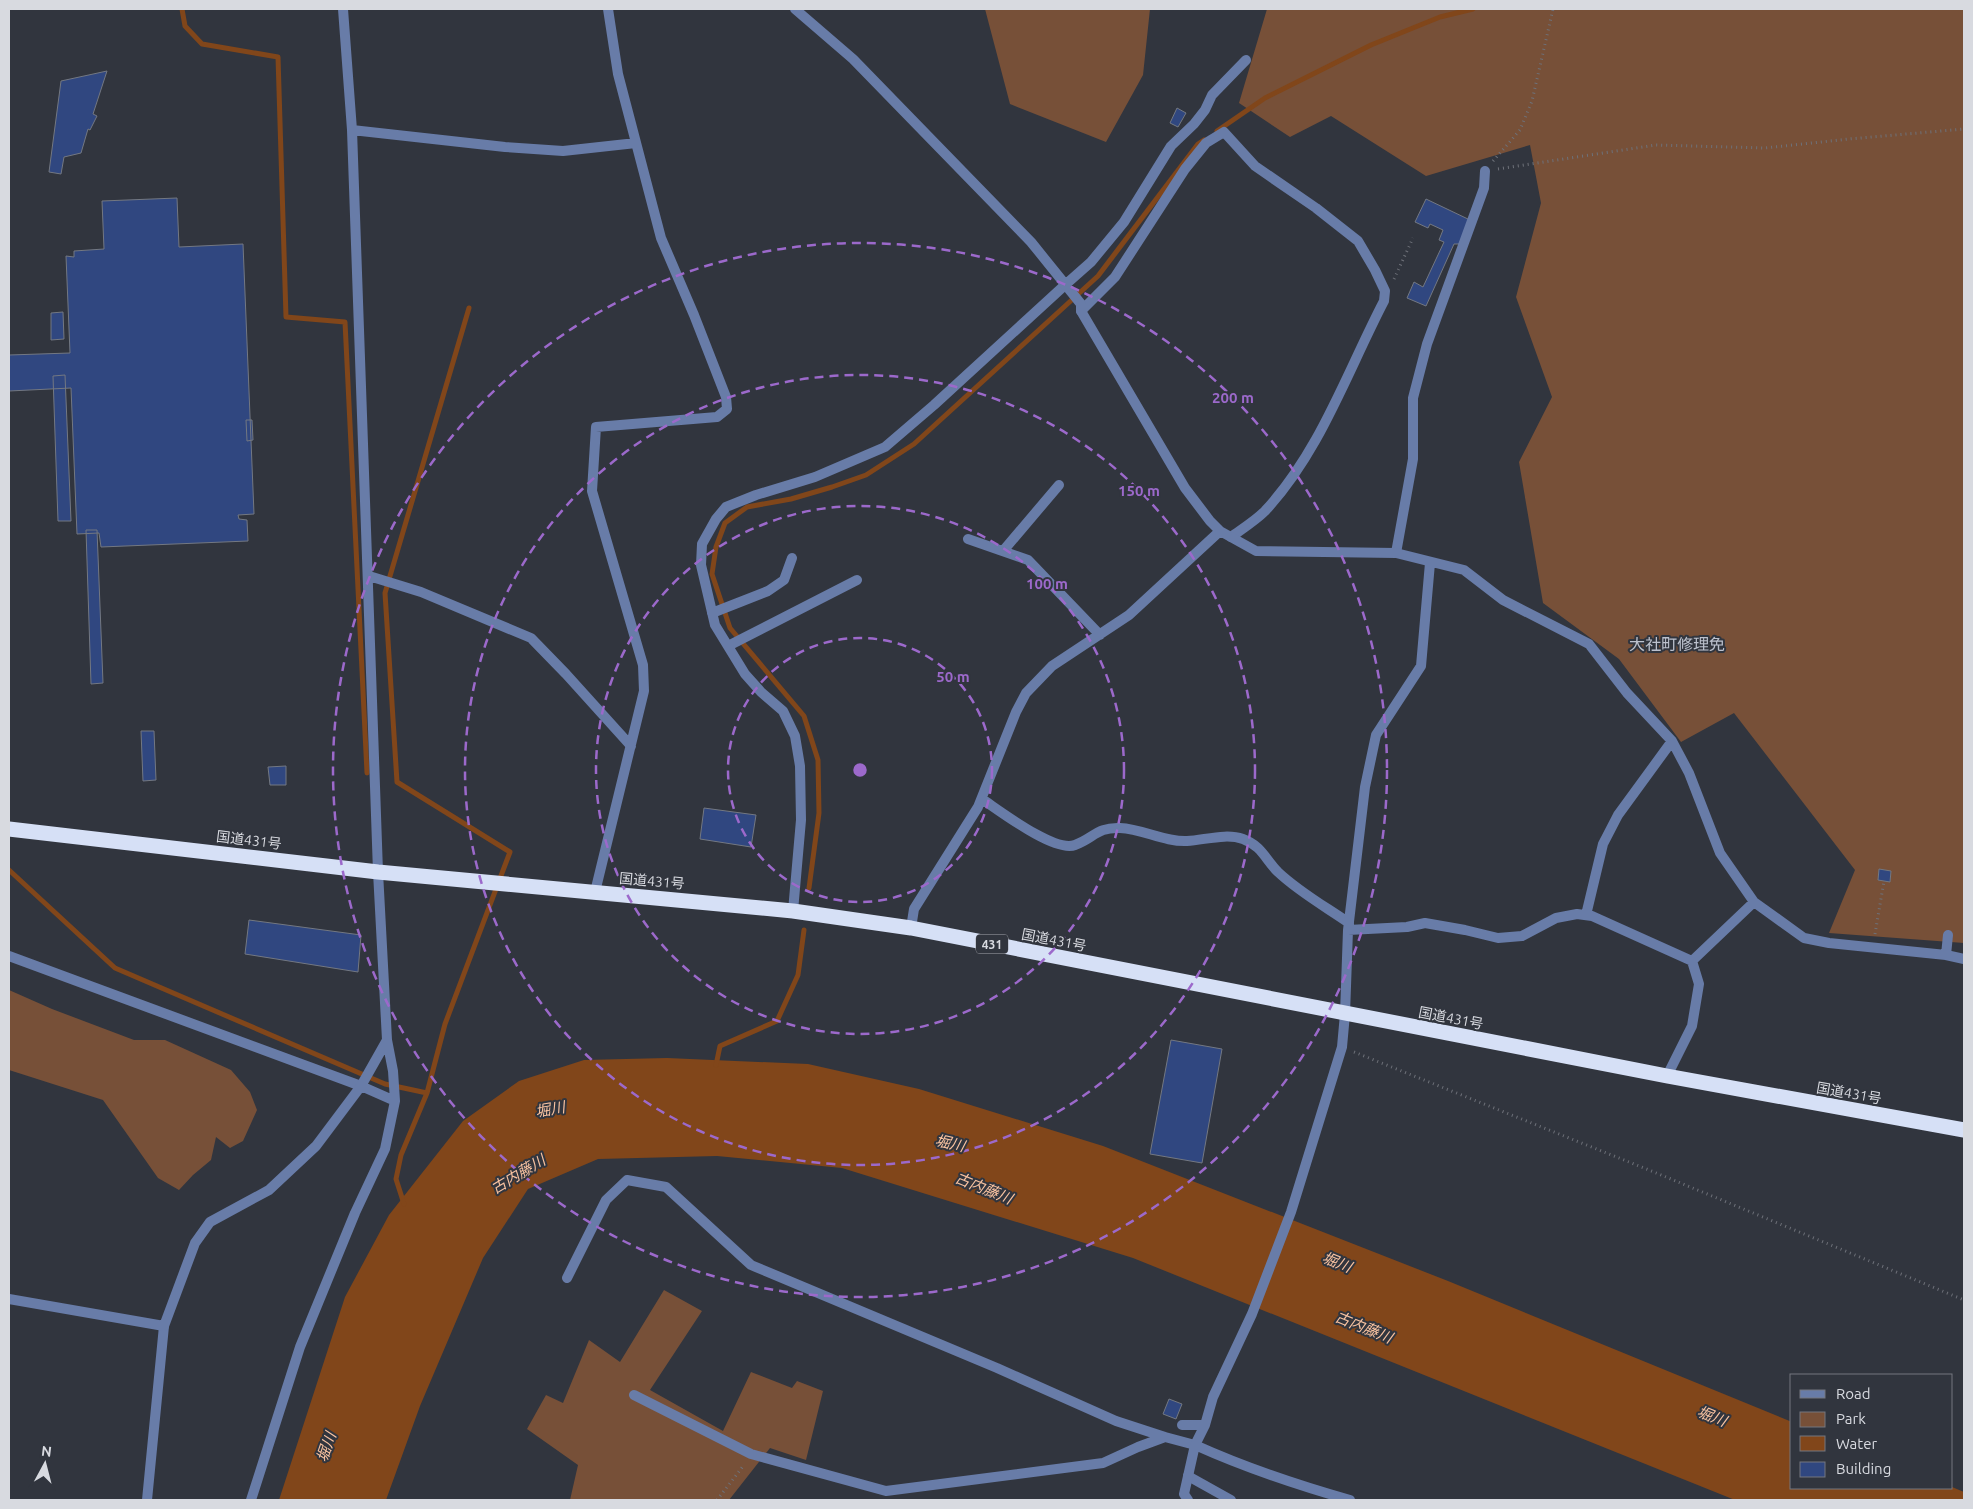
<svg xmlns="http://www.w3.org/2000/svg" width="1973" height="1509" font-family="Ubuntu,'Noto Sans JP',sans-serif">
<style>
.green{fill:#775038}
.water{fill:#81461a}
.lines{fill:none;stroke-linecap:round;stroke-linejoin:round}
.stream{stroke:#81461a;stroke-width:5}
.building{fill:#304780;stroke:#737882}
.path{stroke:#6e7179;stroke-width:3;stroke-dasharray:1 4;stroke-linecap:butt}
.lane{stroke:#687ca8;stroke-width:10}
.street{stroke:#687ca8;stroke-width:10}
.highway{stroke:#d6e0f6;stroke-width:15}
.ring{fill:none;stroke:#9c69cb;stroke-width:2.5;stroke-dasharray:9 6}
.labels{text-anchor:middle;dominant-baseline:central;stroke-width:4;stroke-linejoin:round;paint-order:stroke}
.shield{fill:#31353e;stroke:#a6a8af;stroke-width:1}
.shield-label{font-size:12px;font-weight:bold;fill:#d8dae0}
.street-label{font-size:14px;fill:#d8dae0;stroke:#31353e}
.water-label{font-size:15px;font-style:italic;fill:#f9c3a1;stroke:#31353e}
.quarter-label{font-size:16px;fill:#bcc1cd;stroke:#31353e}
.centre{fill:#9c69cb;stroke:#31353e;stroke-width:2.5}
.ring-label{font-size:15px;text-anchor:middle;font-weight:bold;fill:#9c69cb;stroke:#31353e;stroke-width:4;stroke-linejoin:round;paint-order:stroke}
</style>
<rect width="100%" height="100%" fill="#31353e"/>
<path class="green" d="M985 9H1150L1143 75 1106 142 1010 104Z
M1267 9H1964V943L1829 933 1855 870 1734 713 1681 742 1619 659 1543 603 1519 462 1552 397 1516 297 1541 203 1530 145 1426 176 1331 116 1290 137 1239 103Z
M9 990 52 1009 134 1040H165L231 1070 250 1092 257 1110 243 1141 230 1148 216 1137 211 1160 193 1175 179 1190 158 1178 103 1100 9 1070Z
M664 1290 702 1311 650 1390 723 1431 751 1372 792 1388 797 1381 823 1391 806 1460 770 1448 729 1500H570L578 1465 527 1429 546 1395 563 1403 589 1340 620 1362Z"/>
<path class="water" d="M667 1058 808 1064 919 1089 1103 1146 1448 1281 1792 1422V1488L1952 1487 1964 1492V1500H1735L1133 1258 842 1168 717 1156 598 1159 528 1189 483 1258 420 1406 386 1500H279L345 1297 389 1215 463 1121 519 1081 584 1060Z"/>
<g class="lines">
<path class="stream" d="M182 9 185 26 202 44 278 57 286 317 345 322 367 773
M1217 131 1265 98 1371 45 1440 17 1473 9
M9 870 115 968 385 1084 427 1093 401 1155 396 1179 404 1204
M809 888 819 813 818 760 804 716 730 628 712 574 716 547 725 523 747 507 791 499 832 487 866 475 914 444 1098 276 1198 144 1204 140
M716 1065 720 1046 777 1021 798 975 804 930
M427 1093 445 1024 510 852 397 782 385 593 469 308"/>
</g>
<path class="building" d="M107 71 93 114 97 116 90 130 88 129 81 153 64 157 61 174 49 172 61 81Z
M1177 108 1186 113 1178 127 1170 123Z
M177 198 179 247 243 244 254 514 238 515 239 519 247 520 248 541 101 547 99 533 77 534 71 388 9 391V355L70 353 66 256 74 257V251L104 249 102 201Z
M1426 199 1470 220 1459 244H1454L1426 306 1407 298 1414 282 1423 287 1444 242 1439 240 1443 230 1430 224 1428 228 1415 222Z
M63 312 64 339 51 340V313Z
M65 375 71 521H58L53 376Z
M246 420H252L253 440 247 441Z
M86 530H97L103 683 91 684Z
M141 731H154L156 780 143 781Z
M286 766V785H270L268 767Z
M704 808 756 815 751 847 700 839Z
M1879 869 1891 871 1890 882 1878 880Z
M249 920 361 935 358 972 245 954Z
M1171 1040 1222 1049 1202 1163 1150 1154Z
M1169 1399 1182 1404 1176 1419 1163 1414Z"/>
<g class="lines">
<path class="path" d="M1493 161 1520 130 1532 101 1553 9
M1498 169 1656 145 1765 148 1849 139 1964 129
M1394 279 1413 238
M1875 934 1884 881
M1354 1052 1649 1170 1964 1300
M717 1500 744 1465"/>
<path class="lane" d="M1081 311 1115 277 1185 169 1206 143 1224 132 1255 166 1316 208 1358 241 1375 270 1385 291 1384 301C1347 372 1320 452 1265 511 1255 521 1242 529 1231 537
M1396 553 1413 459V398L1427 344 1484 188 1485 171
M712 613 768 591 784 580 792 558
M728 646 857 580
M793 911 801 820 800 766 795 736 783 711 761 692 745 674 715 625 701 565 702 544 716 519 726 507 756 495 815 477 885 447 934 405 1065 285
M9 956 361 1086
M567 1278 606 1200 627 1180 666 1187 751 1265 997 1368 1116 1421 1165 1437
M634 1395 751 1454 886 1491 1103 1463 1138 1447 1165 1437 1195 1445
M1188 1476 1231 1500
M147 1500 164 1326"/>
<path class="street" d="M795 9 853 59 1031 242 1081 304V311L1185 488 1210 521 1220 531 1256 551 1396 553 1464 570 1503 600 1589 644 1627 693 1672 741 1689 773 1720 853 1754 902 1804 938 1829 943 1946 955 1964 959
M352 130 505 147 563 151 636 143
M1065 285 1091 262 1124 222 1171 146 1194 124 1205 110 1212 95 1246 60
M968 539 1028 560 1100 635
M1003 551 1059 485
M369 576 421 592 531 638 566 674 631 746
M982 799C1000 811 1055 853 1075 845 1094 838 1097 827 1120 828 1143 829 1164 842 1187 841 1205 840 1226 833 1243 839 1262 846 1265 859 1278 872 1299 892 1326 907 1349 923
M595 892 644 691 643 665 592 491 596 427 717 417 727 409 726 397 694 315 661 238 618 74 608 9
M1586 915 1603 844 1618 815 1672 741
M911 928 914 909 978 807 1016 712 1026 693 1052 666 1129 615 1220 531
M1348 930 1407 927 1425 923 1465 930 1498 938 1522 936 1556 918 1577 914 1592 916 1692 961 1699 984 1692 1026 1667 1076
M1946 955 1948 935
M1692 961 1754 902
M361 1086 387 1040
M9 1299 164 1326 195 1243 210 1222 269 1190 316 1146 361 1086 395 1101
M1182 1425H1205
M1195 1445C1246 1468 1297 1485 1350 1500
M251 1500 300 1347 355 1213 385 1149 395 1101 393 1071 387 1040 378 872 352 130 343 9
M1188 1500 1184 1494 1195 1445 1205 1425 1213 1397 1252 1314 1291 1212 1342 1047 1345 1014 1348 930 1365 787 1376 735 1421 666 1430 563"/>
<path class="highway" d="M9 829 378 872 793 911 911 928 1667 1076 1964 1130"/>
</g>
<g class="ring">
<circle cx="860" cy="770" r="132"/>
<circle cx="860" cy="770" r="264"/>
<circle cx="860" cy="770" r="395"/>
<circle cx="860" cy="770" r="527"/>
</g>
<g class="labels">
<rect class="shield" x="976" y="934.5" width="32" height="19" rx="4"/>
<g class="shield-label">
<text x="992" y="944">431</text>
</g>
<g class="street-label">
<text transform="translate(249 840) rotate(7)">国道431号</text>
<text transform="translate(652 881) rotate(5)">国道431号</text>
<text transform="translate(1054 940) rotate(11)">国道431号</text>
<text transform="translate(1451 1018) rotate(11)">国道431号</text>
<text transform="translate(1849 1093) rotate(10)">国道431号</text>
</g>
<g class="water-label">
<text transform="translate(550 1109) rotate(-10)">堀川</text>
<text transform="translate(950 1143) rotate(13)">堀川</text>
<text transform="translate(518 1174) rotate(-31)">古内藤川</text>
<text transform="translate(984 1188) rotate(22)">古内藤川</text>
<text transform="translate(1337 1262) rotate(22)">堀川</text>
<text transform="translate(1364 1327) rotate(22)">古内藤川</text>
<text transform="translate(1712 1416) rotate(22)">堀川</text>
<text transform="translate(326 1447) rotate(-71)">堀川</text>
</g>
<g class="quarter-label">
<text x="1677" y="644">大社町修理免</text>
</g>
</g>
<circle cx="860" cy="770" r="8" class="centre"/>
<g class="ring-label">
<text x="1233" y="403">200 m</text>
<text x="1139" y="496">150 m</text>
<text x="1047" y="589">100 m</text>
<text x="953" y="682">50 m</text>
</g>
<rect width="1973" height="1509" fill="none" stroke="#d8dae0" stroke-width="20"/>
<rect x="1790" y="1374" width="162" height="115" fill="#31353e" stroke="#74777f"/>
<rect x="1800" y="1390" width="25" height="8" fill="#687ca8" stroke="#74777f"/>
<text x="1836" y="1399" font-size="15" fill="#d8dae0">Road</text>
<rect x="1800" y="1412" width="25" height="15" fill="#775038" stroke="#74777f"/>
<text x="1836" y="1424" font-size="15" fill="#d8dae0">Park</text>
<rect x="1800" y="1436" width="25" height="15" fill="#81461a" stroke="#74777f"/>
<text x="1836" y="1449" font-size="15" fill="#d8dae0">Water</text>
<rect x="1800" y="1462" width="25" height="15" fill="#304780" stroke="#74777f"/>
<text x="1836" y="1474" font-size="15" fill="#d8dae0">Building</text>
<g transform="translate(45 1464) rotate(7)" stroke="#31353e" stroke-width="4" paint-order="stroke">
<path d="M0-4L9 19L0 12L-9 19Z" fill="#d8dae0"/>
<text y="-8" font-size="14" font-weight="bold" text-anchor="middle" fill="#d8dae0">N</text>
</g>
</svg>
